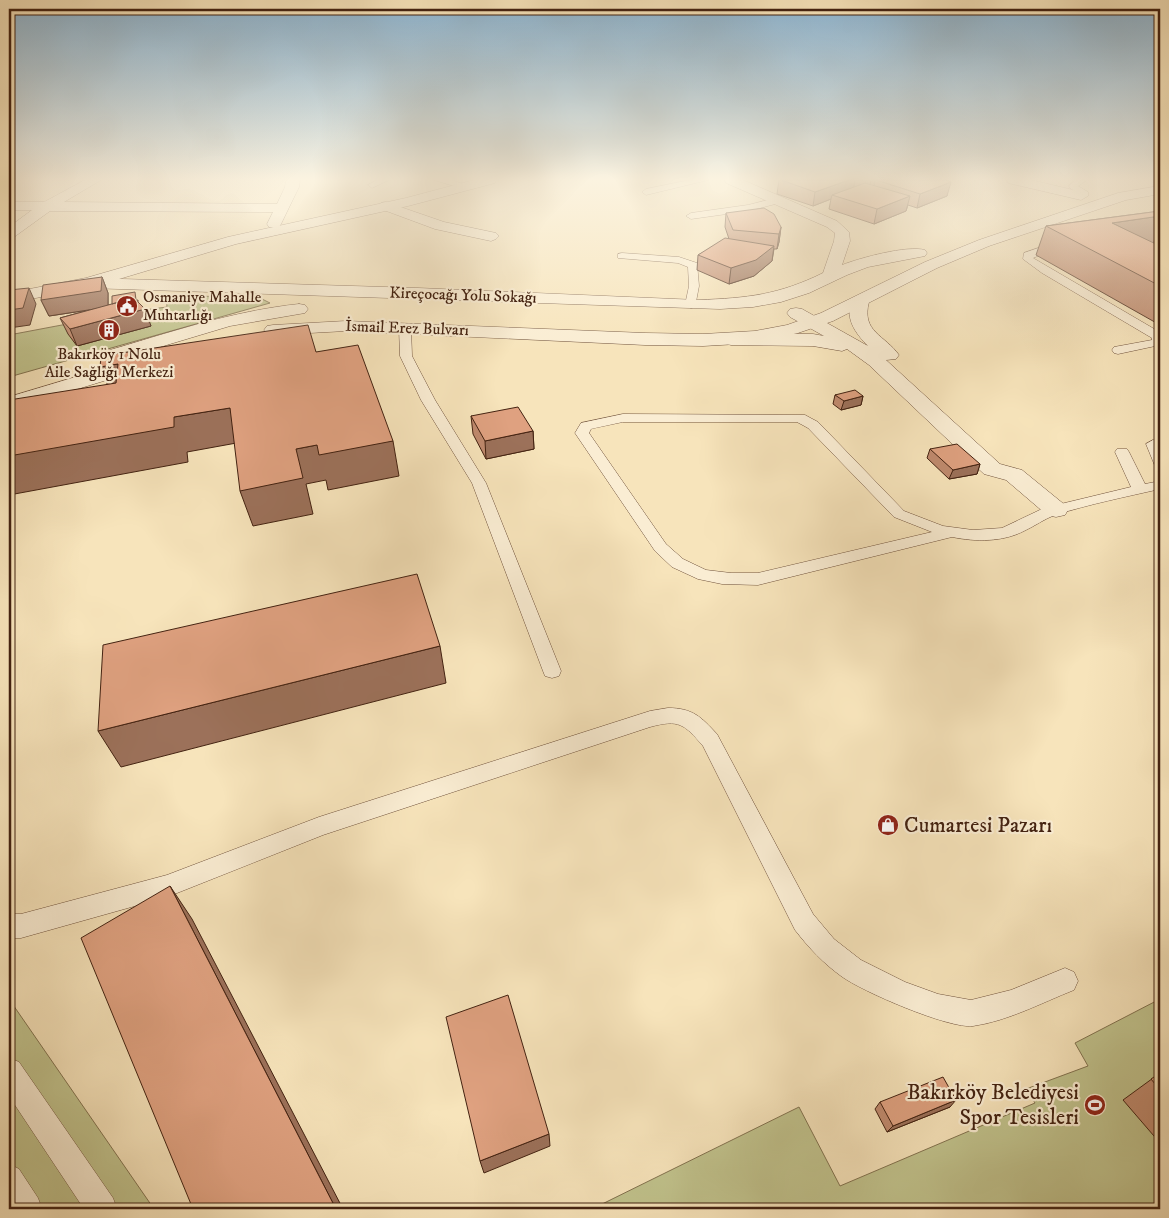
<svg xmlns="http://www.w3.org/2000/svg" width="1169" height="1218" font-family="'IM FELL DW Pica',serif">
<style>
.green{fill:#c1c38d;stroke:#82724f}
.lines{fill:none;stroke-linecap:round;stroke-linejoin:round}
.service-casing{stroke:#70523c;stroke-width:1}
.minor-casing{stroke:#70523c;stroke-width:1}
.tertiary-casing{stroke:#70523c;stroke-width:1}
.service{fill:#faedd3;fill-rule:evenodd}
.minor{fill:#faedd3;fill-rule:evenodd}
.tertiary{fill:#faedd3;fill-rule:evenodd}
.wall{fill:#c08a6e;stroke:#432211}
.shaded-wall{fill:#9c715a;stroke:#432211}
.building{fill:#dfa180;stroke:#432211}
.labels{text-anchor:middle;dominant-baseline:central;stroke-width:4.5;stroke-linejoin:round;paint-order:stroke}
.far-street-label{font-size:16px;fill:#432211;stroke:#faedd3}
.far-poi-label{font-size:16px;fill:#432211;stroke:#faedd3;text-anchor:start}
.near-poi-label{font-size:22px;fill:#432211;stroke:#faedd3;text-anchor:start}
</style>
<rect width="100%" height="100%" fill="#f7e4bb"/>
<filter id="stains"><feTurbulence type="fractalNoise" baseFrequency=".004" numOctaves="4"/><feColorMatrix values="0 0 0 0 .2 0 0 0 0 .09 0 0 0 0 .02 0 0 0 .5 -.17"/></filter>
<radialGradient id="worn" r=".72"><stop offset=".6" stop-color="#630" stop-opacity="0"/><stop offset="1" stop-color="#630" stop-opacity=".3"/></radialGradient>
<path class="green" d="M166 295 260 298 270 303 9 377V335L136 311 167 307Z
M9 999 154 1209H9Z
M1160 999V1209H592L799 1107 840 1186 1035 1103 1026 1089 1088 1066 1075 1043Z"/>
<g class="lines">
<g class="service-casing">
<path id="service" d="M377 180H389L372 188 368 185Z
M434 180H451L469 186 465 189Z
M690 180H708L646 195 642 192 646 189Z
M1075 180H1087L1078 186 1088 192V196H1082L1070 188 1069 186Z
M780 197 784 200 783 202 748 211 691 219 686 216 691 213 748 205Z
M1059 241 1064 244 1062 246 1033 258 1156 330 1160 333V345L1118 354 1114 353 1112 350 1114 347 1152 340V338L1042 273 1023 259 1024 253Z
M622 253 679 257 697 263 699 286 695 307 691 308 685 305 689 286 688 267 678 263 618 258V254Z
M405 325 411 328 412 356 435 400 486 483 561 671 559 676 552 678 545 676 543 671 472 483 421 400 400 356 399 328Z
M623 414 805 415 818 422 904 511 943 526 973 530 1002 528 1044 508 1131 487 1115 452 1117 449H1127L1129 452 1145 484 1160 481V489C1125 497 1090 504 1055 515 1044 519 1035 526 1024 531 1003 542 976 542 952 537L758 585 722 584 698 579 672 567 655 551 575 433 581 423ZM623 422H797L808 428 894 517 932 532 758 573H731L706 570 683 559 666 544 589 433 591 429Z
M1153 440 1158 441 1160 445V467L1155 466 1146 444Z
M668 708C693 708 701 717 717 734L813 914 834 939 861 960 905 982 938 994 971 1000 1011 990 1065 968 1074 972 1078 981 1074 990C1041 1003 1008 1021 973 1026 949 1029 861 991 841 976 823 963 809 948 795 930L703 746C684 724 679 719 650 727L323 835 167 897 21 938H9V914H21L167 875 319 817 650 711Z
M9 1058 19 1062 113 1198 117 1209H84L9 1096Z
M9 1164 19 1169 38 1198 42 1209H10Z"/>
</g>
<g class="minor-casing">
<path id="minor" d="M85 180H101L64 202 277 204 285 187 286 180H300L299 187 281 224 279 227H269L267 224 273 212 50 211 14 237 9 238V227L32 210H9V202H44Z
M725 180H743L837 221 849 232 850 241 842 265C860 258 907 245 925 250L927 253 925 256 868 267 847 275 809 293 781 302 753 307 720 309 89 288 83 287 81 283 83 279 89 278 418 288 698 300C748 298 778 295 823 273L834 241 835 233 827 227 726 183Z
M1007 180H1031L1086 193 1088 196 1081 200 1008 183Z
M386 202 444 222 496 233 499 236 496 239 491 241 435 229 381 209 379 206 381 203Z
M860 297 866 298 869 302C861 332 885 335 899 355L896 359 886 360 1000 464 1022 470 1065 505 1068 510 1065 515 1056 517 1047 515 1006 480 984 474 869 365 847 349 842 351 813 346 731 345 724 343 722 339 724 335 731 333 813 334 824 336 790 317 787 313 790 309 796 308 802 309 868 346C856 334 842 316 854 298Z"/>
</g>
<g class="tertiary-casing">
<path id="tertiary" d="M474 180H496L495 183 408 206 236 244 89 288 9 303V293L86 278 228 237 406 198Z
M1160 186V194L1126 200 989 246 937 268 833 321 798 333 755 343 703 346 645 345 346 331 273 335 267 334 264 330 267 326 273 325 346 321 645 333 703 334 755 331 787 325 821 313 925 262 979 240 1118 193Z
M299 304 305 305 308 309 305 313 230 326 110 362 103 360 100 356 103 352C168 333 232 311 299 304Z
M139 358 146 360 149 364 146 368 9 410V397Z"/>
</g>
<use href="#service" class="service"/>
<use href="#minor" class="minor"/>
<use href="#tertiary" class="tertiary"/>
</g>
<path class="wall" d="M779 180H949L948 181 947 196 917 208 908 205 906 211 874 224 829 209 831 199 813 206 777 194Z
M1160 211V325L1036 255 1046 226Z
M726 213 781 227 779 242 777 249H774L772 261 754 276 729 284 697 270 698 255 729 239 725 227Z
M102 277 108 293V305L138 300V303L151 326 77 346 68 334 60 318 89 310 49 316 41 300Z
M835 395 863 396 861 405 841 410 833 404Z
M471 416 533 431 534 449 486 459 473 434Z
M930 449 980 464 977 474 949 479 927 458Z
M1160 1073V1143L1123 1100Z
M880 1102 950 1107 887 1132 875 1109Z"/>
<path class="shaded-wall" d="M849 180H855L853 192 832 195 831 199 813 206 815 192Z
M871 180H875L874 188 869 190Z
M951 182 947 196 917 208 920 194Z
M910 196 906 211 874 224 877 209Z
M1160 216V227L1153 244 1112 223Z
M781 227 779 242 777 249 779 234Z
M774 246 772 261 754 276 729 284 731 268Z
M102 277 108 293V307L49 316 41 300Z
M29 288 36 304 30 325 9 328V310Z
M145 309 151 326 77 346 70 329Z
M118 364 132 397 114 400 100 367Z
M863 396 861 405 841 410 844 401Z
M230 408 242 442 187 452 188 462 9 495V456L174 417Z
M533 431 534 449 486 459 485 441Z
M393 441 399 476 328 490 326 480 306 484 313 514 253 526 240 491 296 449 317 445Z
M980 464 977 474 949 479 953 470Z
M440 646 446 683 121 767 98 731Z
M170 886 192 919 343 1209H336Z
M9 973 14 982 9 986Z
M956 1100 950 1107 887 1132 893 1126Z
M549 1134 550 1146 484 1173 480 1161Z"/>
<path class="building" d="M781 180H849L815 192Z
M876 180H946L951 182 920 194Z
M865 183 910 196 877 209 832 195Z
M764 208 774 214 781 227 779 234 733 230 726 213Z
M1160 211V216L1112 223 1160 246V286L1046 226Z
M725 238 774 246 756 260 731 268 698 255Z
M102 277 101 291 41 300 43 285Z
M29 288 23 308 9 310V290Z
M135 292 136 300 134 298 112 304V296Z
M134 298 145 309 70 329 60 318Z
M308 325 316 352 358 345 393 441 319 455 317 445 296 449 303 478 240 491 230 408 174 417V427L9 456V400L116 383 118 364 100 367 101 356Z
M855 390 863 396 844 401 835 395Z
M518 407 533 431 485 441 471 416Z
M957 444 980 464 953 470 930 449Z
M417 574 440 646 98 731 103 645Z
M170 886 336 1209H193L81 938Z
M508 995 549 1134 480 1161 446 1017Z
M1160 1073V1090L1151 1079Z
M943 1077 956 1100 893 1126 880 1102Z"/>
<linearGradient id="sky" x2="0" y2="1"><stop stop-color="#8cb7d6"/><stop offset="0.51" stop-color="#fbf3e0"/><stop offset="1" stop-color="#fbf3e0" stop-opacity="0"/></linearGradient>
<rect width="1169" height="351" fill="url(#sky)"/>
<defs>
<g id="civic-disc" transform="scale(1.125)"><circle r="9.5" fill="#8f2418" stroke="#faedd3"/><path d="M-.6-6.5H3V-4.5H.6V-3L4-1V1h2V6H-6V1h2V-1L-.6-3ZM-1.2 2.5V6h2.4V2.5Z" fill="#fff"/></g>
<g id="building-disc" transform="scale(1.125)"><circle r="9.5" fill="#8f2418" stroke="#faedd3"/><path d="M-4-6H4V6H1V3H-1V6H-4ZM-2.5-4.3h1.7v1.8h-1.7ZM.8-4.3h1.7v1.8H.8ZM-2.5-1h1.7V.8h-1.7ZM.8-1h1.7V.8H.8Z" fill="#fff"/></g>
<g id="shop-disc" transform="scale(1.125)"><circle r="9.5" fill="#8f2418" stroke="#faedd3"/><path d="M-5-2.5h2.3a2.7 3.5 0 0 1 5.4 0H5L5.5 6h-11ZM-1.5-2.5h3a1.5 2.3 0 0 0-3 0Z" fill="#fff"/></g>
<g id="stadium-disc" transform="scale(1.125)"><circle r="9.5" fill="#8f2418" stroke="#faedd3"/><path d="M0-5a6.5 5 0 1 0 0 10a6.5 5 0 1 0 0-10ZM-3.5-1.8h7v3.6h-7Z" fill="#fff"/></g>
</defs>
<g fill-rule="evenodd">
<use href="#civic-disc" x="127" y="306"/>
<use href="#building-disc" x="109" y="330"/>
<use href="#shop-disc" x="888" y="825"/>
<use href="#stadium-disc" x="1095" y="1105"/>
</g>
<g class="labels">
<g class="far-street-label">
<text transform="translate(463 295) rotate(2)">Kireçocağı Yolu Sokağı</text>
<text transform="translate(407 328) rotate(2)">İsmail Erez Bulvarı</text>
</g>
<g class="far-poi-label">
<text x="143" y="297">Osmaniye Mahalle<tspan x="143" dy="18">Muhtarlığı</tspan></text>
<text x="109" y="354" text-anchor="middle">Bakırköy 1 Nolu<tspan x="109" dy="18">Aile Sağlığı Merkezi</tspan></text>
</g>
<g class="near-poi-label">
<text x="904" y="825">Cumartesi Pazarı</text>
<text x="1079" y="1092" text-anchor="end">Bakırköy Belediyesi<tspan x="1079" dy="25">Spor Tesisleri</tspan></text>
</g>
</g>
<rect width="1169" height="1218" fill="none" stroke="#f7e4bb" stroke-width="30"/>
<rect x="10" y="10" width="1149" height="1198" fill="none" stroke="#432211" stroke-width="2.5"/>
<rect x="15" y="15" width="1139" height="1188" fill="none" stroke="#432211"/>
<rect width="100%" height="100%" filter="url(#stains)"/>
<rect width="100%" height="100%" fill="url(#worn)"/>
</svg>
